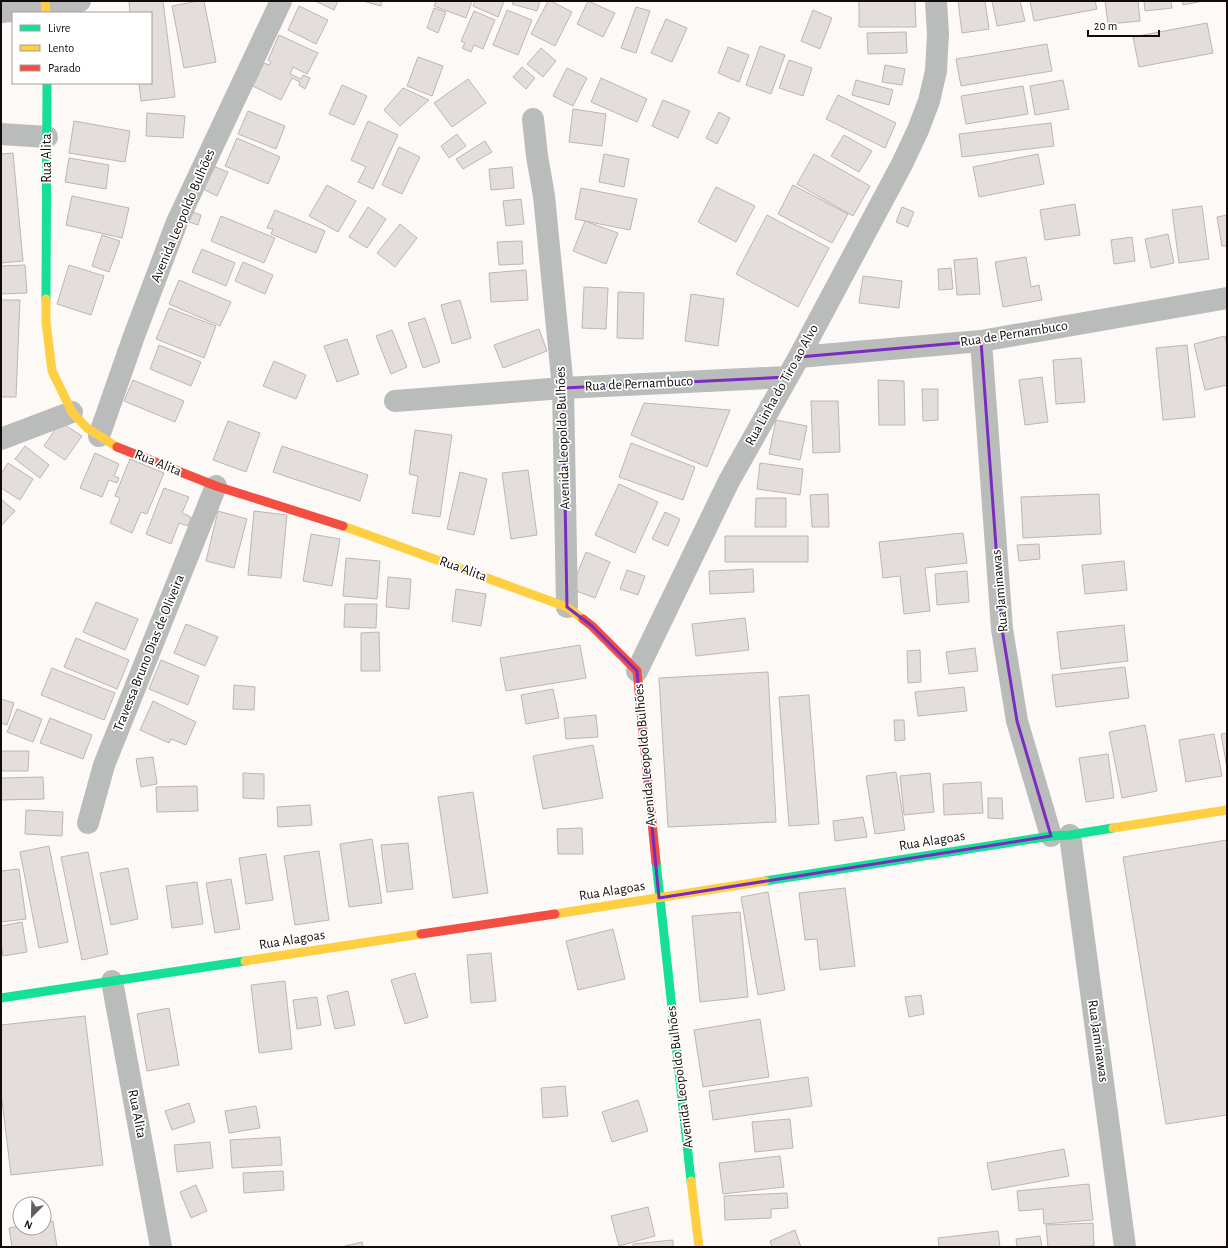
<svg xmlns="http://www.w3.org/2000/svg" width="1228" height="1248" font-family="'Alegreya Sans',sans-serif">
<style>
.building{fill:#e3dedb;stroke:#bcb6b4}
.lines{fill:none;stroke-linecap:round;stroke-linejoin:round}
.street{stroke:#babcbc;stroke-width:22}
.fast{stroke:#16e098;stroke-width:9}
.slow{stroke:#ffcf43;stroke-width:9}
.jam{stroke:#f24e42;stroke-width:9}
.marked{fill:none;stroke:#7b2cbf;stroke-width:3;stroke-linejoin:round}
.labels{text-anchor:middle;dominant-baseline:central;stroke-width:3.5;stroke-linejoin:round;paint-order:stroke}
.street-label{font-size:14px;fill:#130b09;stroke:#fff}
</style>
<rect width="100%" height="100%" fill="#fcf9f7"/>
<path class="building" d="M129 1H163L175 97 141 101 139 83H151V13H130Z
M198 1H204L216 62 184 68 172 6Z
M315 1H338L334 10Z
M363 1H382L381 6Z
M436 1H472L466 18 434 6Z
M475 1H504L498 17 473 6Z
M513 1H540L537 11 512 4Z
M548 1H551L572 12 555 46 531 34Z
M588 1 615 13 603 37 577 24Z
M859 1H915L916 27H859Z
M958 1H985L989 29 962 33Z
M992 1H1020L1025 21 997 26Z
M1030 1H1095L1097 9 1034 21Z
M1105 1H1138L1140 21 1108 24Z
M1144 1H1171L1172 8 1145 11Z
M1182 1H1203L1183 5Z
M299 6 328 20 316 44 288 30Z
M636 7 650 11 636 53 621 48Z
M434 8 446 12 438 33 427 28Z
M507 10 532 20 518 55 493 45Z
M813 10 832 18 820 49 801 41Z
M474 11 495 20 483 49 474 45 471 52 462 48 465 43 461 41Z
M666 19 687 28 672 62 651 53Z
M1207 23 1213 53 1139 67 1133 37Z
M906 32 907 53 868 54 867 33Z
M279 35 318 53 307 74 293 67 290 74 301 79 303 75 310 78 305 89 299 85 300 82 292 78 281 100 253 86 264 63 269 65 271 62 268 60Z
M1047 44 1052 71 961 86 956 59Z
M760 46 785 55 771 94 746 85Z
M728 47 749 55 739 82 718 73Z
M541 48 556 61 543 77 527 64Z
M418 57 443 66 432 96 407 86Z
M789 60 812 68 803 96 779 88Z
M885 65 905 69 902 85 882 82Z
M522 67 535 78 526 89 513 77Z
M567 68 587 78 573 106 553 96Z
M601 78 647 99 637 122 591 102Z
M468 79 486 103 452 127 434 103Z
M856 80 893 90 889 105 852 95Z
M1063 80 1069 109 1035 115 1030 86Z
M342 85 367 96 354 125 329 114Z
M1023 86 1028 114 966 124 961 96Z
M403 88 429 100 400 126 384 110Z
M838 95 896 123 885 148 826 119Z
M663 100 690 111 678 138 652 126Z
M573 109 606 114 602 146 569 142Z
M248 111 285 126 276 149 238 134Z
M719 112 730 118 717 144 706 138Z
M147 113 185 116 183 138 146 136Z
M74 121 130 131 125 162 69 153Z
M368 121 398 135 373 189 358 182 366 167 351 160Z
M1051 123 1054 146 962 157 959 134Z
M457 134 466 146 449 158 441 146Z
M844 135 872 151 859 172 831 156Z
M237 138 280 157 268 184 225 166Z
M485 141 492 152 463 169 456 159Z
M399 147 420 157 402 194 382 185Z
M13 153 23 261 1 263V154Z
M604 154 629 159 624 187 599 182Z
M814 154 870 186 853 216 797 184Z
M1038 154 1044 184 979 197 973 167Z
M69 158 109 165 106 189 65 182Z
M213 166 228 172 217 196 203 189Z
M512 167 514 188 491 190 489 169Z
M327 185 356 201 338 232 309 216Z
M793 185 848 214 832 243 778 214Z
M716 187 755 206 736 242 698 222Z
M581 188 637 199 630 230 575 219Z
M72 196 129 208 122 238 66 225Z
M521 199 524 224 506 226 503 201Z
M1075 204 1080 235 1045 240 1040 210Z
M1202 206 1209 259 1179 263 1172 210Z
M368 207 386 219 367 248 349 237Z
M902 207 914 212 908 227 896 222Z
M275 210 325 231 316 253 271 234 273 229 267 228Z
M193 212 201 215 198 225 189 222Z
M767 215 829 248 798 307 736 274Z
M1227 215V246H1222L1217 217Z
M221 216 275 238 264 263 211 241Z
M585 221 618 233 606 264 573 251Z
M400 224 417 238 395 267 377 253Z
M1168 234 1174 263 1151 268 1145 239Z
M102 235 120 241 109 272 92 266Z
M1132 237 1135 261 1114 264 1111 240Z
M522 241 523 264 499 265 497 242Z
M202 249 235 263 226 286 192 272Z
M1026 257 1031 287 1039 285 1042 300 1003 307 995 262Z
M977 258 980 294 957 295 954 260Z
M243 262 273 275 265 294 235 281Z
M25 265 27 293 1 294V266Z
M69 265 104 276 91 315 57 304Z
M951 268 953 289 939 290 938 269Z
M526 270 528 300 491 302 489 273Z
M863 276 902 281 899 308 859 303Z
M179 280 231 302 220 326 169 304Z
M584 287 608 288 606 329 582 328Z
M618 292 644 293 643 339 617 338Z
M691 294 724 299 718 346 685 341Z
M1 300H20L16 397H1Z
M460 300 471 338 452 344 441 305Z
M169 308 216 326 204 358 156 339Z
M425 318 440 362 423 368 408 323Z
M539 329 547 351 503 368 494 345Z
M392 330 407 367 391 374 376 336Z
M1225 336 1227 346V385L1205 390 1194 344Z
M347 339 359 374 337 382 324 346Z
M159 345 201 362 191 386 150 369Z
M1187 345 1195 417 1163 420 1156 348Z
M1081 358 1085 402 1056 404 1053 360Z
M274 361 306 375 296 399 263 386Z
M1042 377 1048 422 1025 425 1019 380Z
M133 380 184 401 175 422 124 401Z
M878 380 904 381 905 425H879Z
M922 389H938V420L923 421Z
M811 401H838L840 452 813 453Z
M644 403 730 410 707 467 631 435Z
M776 420 807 426 800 460 769 454Z
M228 421 260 433 246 472 213 460Z
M60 422 82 436 65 460 44 446Z
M415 430 452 435 440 517 412 513 418 476 409 474Z
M631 443 695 467 683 500 619 477Z
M25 446 49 465 40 478 15 459Z
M282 446 368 475 360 501 273 472Z
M95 453 119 464 114 476 119 478 117 483 109 480 102 497 80 488Z
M130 459 164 473 147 514 141 512 132 533 110 523 120 498 115 496Z
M8 463 33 479 20 500 1 488V474Z
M760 463 803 469 800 495 757 489Z
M528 470 537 535 511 539 502 473Z
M460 472 487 479 474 535 447 529Z
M619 484 658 502 635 553 595 535Z
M164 488 189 497 182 513 191 517 188 526 179 523 171 544 146 534Z
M828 494 829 527H812L810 495Z
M1099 494 1101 534 1023 538 1021 497Z
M756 498H786V527H755Z
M1 499 15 511 1 526Z
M218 511 247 519 234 568 206 561Z
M254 511 287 515 281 578 248 575Z
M665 512 680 519 668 546 652 539Z
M963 533 967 563 925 568 930 611 904 614 900 576 883 578 879 542Z
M311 534 340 539 332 586 303 581Z
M725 536H808V562H725Z
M1039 544 1040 559 1019 561 1017 545Z
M586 552 610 562 595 598 571 589Z
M346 558 380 561 377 599 343 596Z
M1124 561 1127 590 1085 594 1082 565Z
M753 569 754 592 710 594 709 571Z
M627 570 645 576 638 595 620 589Z
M967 571 969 602 937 605 935 574Z
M388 577 411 579 409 609 386 607Z
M456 589 486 594 481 626 452 621Z
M96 602 138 619 125 650 83 632Z
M345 604H377L376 628 344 627Z
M745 618 749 650 696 656 692 624Z
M186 624 218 637 205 666 174 653Z
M1124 625 1128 661 1061 669 1057 632Z
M379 632 380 671H361V633Z
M76 638 129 660 117 689 64 667Z
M580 645 586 678 506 691 500 658Z
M975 648 978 671 949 674 946 652Z
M920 650 921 682 908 683 907 651Z
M161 660 199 676 188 705 149 689Z
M1125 667 1129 698 1056 707 1052 675Z
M52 668 115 693 104 720 41 695Z
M768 672 776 822 668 827 659 678Z
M234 685 255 687 254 710 233 709Z
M964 687 967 711 918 716 915 692Z
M553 689 559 718 526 724 521 695Z
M809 695 819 824 789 826 779 697Z
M1 699 14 703 7 725 1 723Z
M153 701 196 722 186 745 171 739 169 743 140 730Z
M17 709 42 719 33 742 7 732Z
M596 715 598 737 566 739 564 718Z
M50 718 92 735 83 759 40 743Z
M894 720H904L905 740 895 741Z
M1145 725 1157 791 1122 798 1109 732Z
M1227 733V768L1221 734Z
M1214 734 1222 776 1186 782 1179 740Z
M593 745 603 798 543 809 533 756Z
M1 751H29L28 771H1Z
M1108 754 1114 798 1086 802 1079 758Z
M153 757 157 784 141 787 136 759Z
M896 772 905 830 875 834 866 776Z
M243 773 264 774V799L243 798Z
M930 773 934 812 904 815 900 776Z
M43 777 44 799 1 800V778Z
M981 782 983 813 944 815 943 784Z
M197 786 198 811 157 812 156 787Z
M473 792 488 893 453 898 438 797Z
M988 798H1002L1003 819 988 818Z
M310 805 312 825 278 827 277 807Z
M26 810 63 812 62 836 25 834Z
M863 817 867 837 835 841 833 821Z
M582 828 583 854H558L557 829Z
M372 839 382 903 349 907 340 844Z
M1227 840V1115L1166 1124 1123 857Z
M408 843 413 889 387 892 381 845Z
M49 846 68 942 39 948 20 852Z
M319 851 329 920 295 925 284 856Z
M88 852 108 954 82 960 61 857Z
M266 854 273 900 246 904 239 858Z
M128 868 138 919 111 925 100 873Z
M19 869 26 919 1 922V871Z
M231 879 240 929 215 933 206 883Z
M197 882 203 924 172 928 166 886Z
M845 888 855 966 820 970 817 939 805 940 799 893Z
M768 892 785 990 758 995 741 897Z
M740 912 748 997 700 1002 692 916Z
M22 922 27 952 3 956 1 943V926Z
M613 929 625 979 578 990 566 941Z
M491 953 496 1001 471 1003 467 955Z
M415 973 428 1017 405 1024 391 980Z
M285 981 292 1049 259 1053 251 985Z
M348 991 355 1025 335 1029 327 996Z
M921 995 924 1014 909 1017 905 997Z
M317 997 321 1025 297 1029 293 1000Z
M169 1008 179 1065 147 1071 137 1014Z
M85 1016 103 1165 11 1175 1 1092V1025Z
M760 1019 769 1077 703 1087 694 1030Z
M808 1077 812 1106 713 1120 709 1091Z
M565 1086 568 1116 543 1118 541 1088Z
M638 1100 648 1131 612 1142 602 1112Z
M189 1103 195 1122 172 1130 165 1111Z
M256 1106 260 1128 229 1133 225 1111Z
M790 1119 793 1148 755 1152 752 1122Z
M280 1137 282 1165 232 1168 230 1140Z
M210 1142 213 1168 177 1172 174 1145Z
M1064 1149 1069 1176 992 1190 987 1163Z
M780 1156 784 1187 723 1194 719 1163Z
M283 1171 284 1190 244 1193 243 1173Z
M1089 1184 1093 1220 1044 1224 1043 1209 1019 1211 1017 1191Z
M196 1185 207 1211 191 1218 180 1192Z
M787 1193 788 1208 771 1209V1218L725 1220 724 1196Z
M648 1207 655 1236 619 1246 611 1216Z
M53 1221 57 1247H12L9 1228 20 1226V1228H44V1223Z
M1093 1223 1094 1246 1048 1247 1046 1225Z
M795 1230 801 1247H772L770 1241Z
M998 1231 1000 1247H939L938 1238Z
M1040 1236 1042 1247H1017L1016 1239Z
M673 1240V1247H633V1244Z
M362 1242 363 1247H341Z"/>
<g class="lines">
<path class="street" d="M1 12 46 8 80 1
M533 119 537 156 544 196 563 388 567 607
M1 134 47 137
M981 341 1002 629 1017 721 1051 836
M799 357 981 341 1227 298
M395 401 563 388 787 377
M99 436 134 336 177 222 281 1
M1 439 72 412
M637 671 729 481 799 357 902 164 918 130 929 101 936 71 938 34 936 1
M88 823 104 765 216 486
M1070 835 1125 1247
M112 981 161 1247"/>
<path class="fast" d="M46 299 47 83
M656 862 691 1181
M765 881 1051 836 1070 835 1113 828
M1 998 245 961"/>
<path class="slow" d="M45 1 46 13
M46 299V322L52 371 72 412 87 428 117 447
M343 526 567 607 583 619
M1113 828 1227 810
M555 914 765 881
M245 961 421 934
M691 1181 699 1247"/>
<path class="jam" d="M117 447 216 486 343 526
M583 619 592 626 637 671 656 862
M421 934 555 914"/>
</g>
<path class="marked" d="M981 341 1002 629 1017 721 1051 836 659 898 637 671 592 626 567 607 563 388 787 377 799 357Z"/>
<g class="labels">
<g class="street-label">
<text transform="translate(47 158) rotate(-90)">Rua Alita</text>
<text transform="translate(183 216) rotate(-67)">Avenida Leopoldo Bulhões</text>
<text transform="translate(1014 334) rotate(-9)">Rua de Pernambuco</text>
<text transform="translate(639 384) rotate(-3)">Rua de Pernambuco</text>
<text transform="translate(782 385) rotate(-61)">Rua Linha do Tiro ao Alvo</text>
<text transform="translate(563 438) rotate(-92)">Avenida Leopoldo Bulhões</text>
<text transform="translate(158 463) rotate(22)">Rua Alita</text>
<text transform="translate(463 569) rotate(20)">Rua Alita</text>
<text transform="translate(1000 591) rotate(-95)">Rua Jaminawas</text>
<text transform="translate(149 653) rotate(-68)">Travessa Bruno Dias de Oliveira</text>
<text transform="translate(645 755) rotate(-95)">Avenida Leopoldo Bulhões</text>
<text transform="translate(932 841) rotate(-9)">Rua Alagoas</text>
<text transform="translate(612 891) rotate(-9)">Rua Alagoas</text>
<text transform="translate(292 940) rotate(-9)">Rua Alagoas</text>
<text transform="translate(1098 1041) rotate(82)">Rua Jaminawas</text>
<text transform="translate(680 1077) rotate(-97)">Avenida Leopoldo Bulhões</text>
<text transform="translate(137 1114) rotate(79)">Rua Alita</text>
</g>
</g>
<rect width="1228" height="1248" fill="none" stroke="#130b09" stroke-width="4"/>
<rect x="12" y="12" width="140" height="72" fill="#ffffff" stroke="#a19d9d"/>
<rect x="20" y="25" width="20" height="6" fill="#16e098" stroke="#a19d9d"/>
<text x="48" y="32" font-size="12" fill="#130b09">Livre</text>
<rect x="20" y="45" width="20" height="6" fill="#ffcf43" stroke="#a19d9d"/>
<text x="48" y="52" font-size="12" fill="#130b09">Lento</text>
<rect x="20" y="65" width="20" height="6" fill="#f24e42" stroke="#a19d9d"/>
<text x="48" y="72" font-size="12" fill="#130b09">Parado</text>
<g transform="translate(32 1216) rotate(203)"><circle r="19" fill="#ffffff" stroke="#a19d9d"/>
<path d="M0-3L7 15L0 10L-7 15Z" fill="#655e5c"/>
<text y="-6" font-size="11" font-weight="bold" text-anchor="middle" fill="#130b09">N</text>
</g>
<path d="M1088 30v6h71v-6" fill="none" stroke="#130b09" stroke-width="2"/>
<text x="1094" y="30" font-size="12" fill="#130b09" stroke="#ffffff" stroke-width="3" paint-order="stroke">20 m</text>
</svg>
